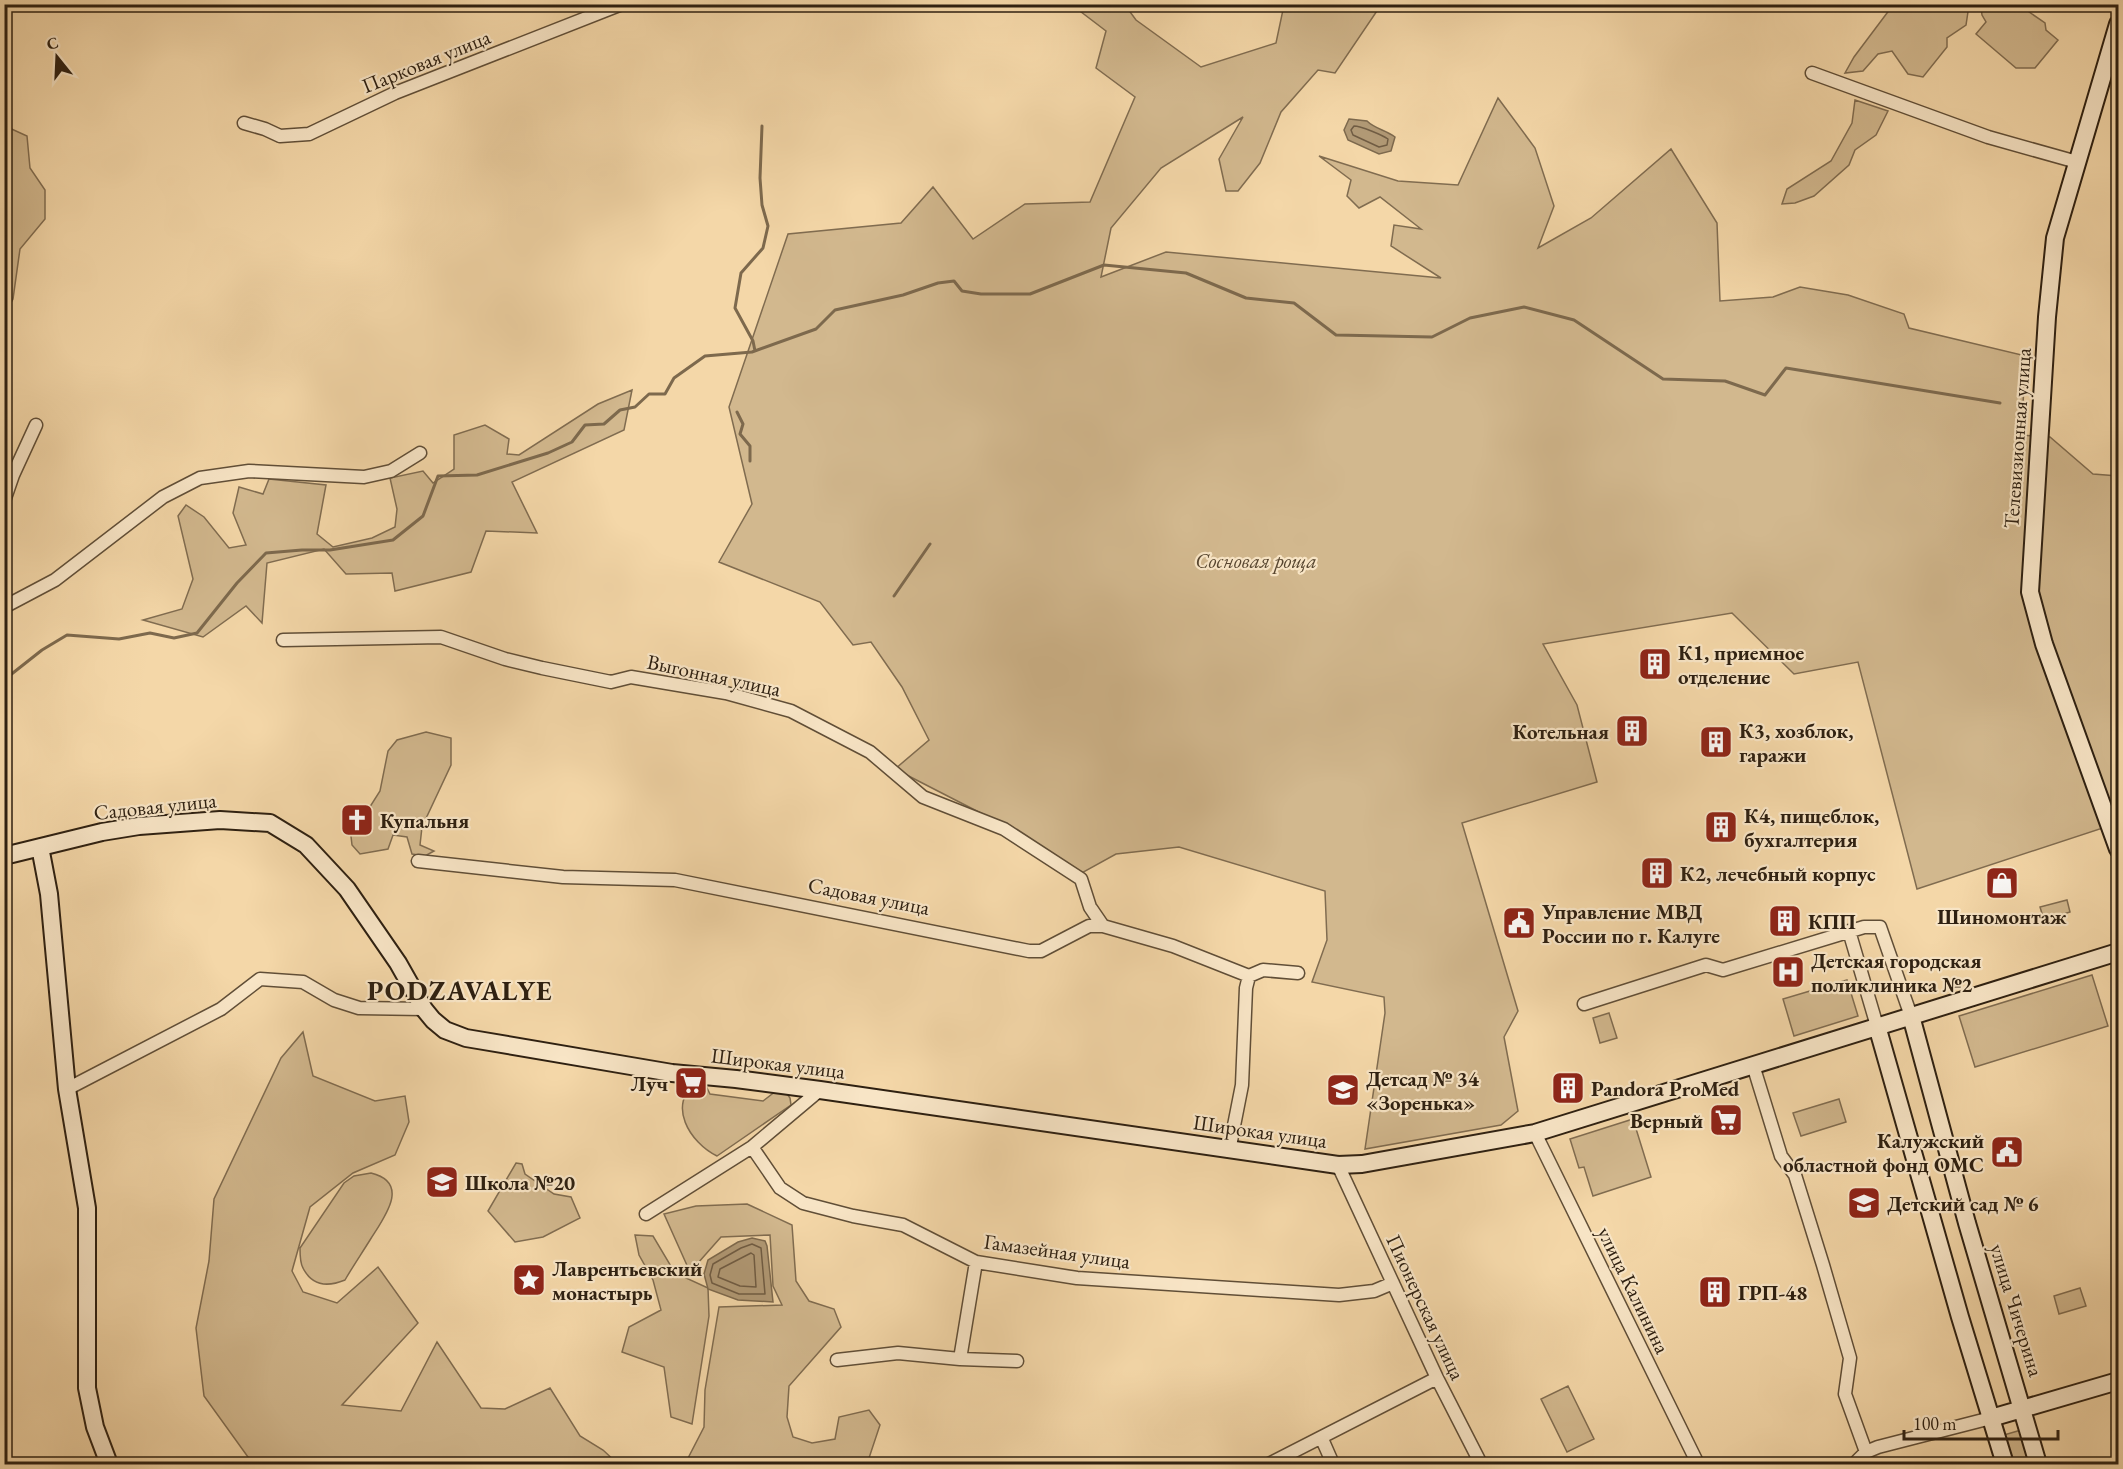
<svg xmlns="http://www.w3.org/2000/svg" width="2123" height="1469" font-family="'EB Garamond',serif">
<style>
.green{fill:#d2b88e;stroke:#806c50;stroke-width:1.5}
.water{fill:#b19975;stroke:#7d694d;stroke-width:1.5}
.lines{fill:none;stroke-linecap:round;stroke-linejoin:round}
.shore{stroke:#705c43;stroke-width:1.5}
.stream{stroke:#7d694d;stroke-width:3}
.street-casing{stroke:#604e37;stroke-width:15}
.secondary-casing{stroke:#2e2011;stroke-width:20}
.street{stroke:#f8e5c6;stroke-width:12}
.secondary{stroke:#f8e5c6;stroke-width:16}
.labels{text-anchor:middle;dominant-baseline:central;stroke-width:4.5;stroke-linejoin:round;paint-order:stroke}
.street-label{font-size:21px;fill:#2e2011;stroke:#f8e5c6}
.park-label{font-size:21px;font-style:italic;fill:#574630;stroke:#f8e5c6}
.poi-label{font-size:21px;font-weight:bold;fill:#2e2011;stroke:#f8e5c6;text-anchor:start}
.district-label{font-size:27px;font-weight:bold;letter-spacing:1.5px;fill:#2e2011;stroke:#f8e5c6}
</style>
<rect width="100%" height="100%" fill="#f4d7a8"/>
<filter id="stains"><feTurbulence type="fractalNoise" baseFrequency=".00333" numOctaves="4"/><feColorMatrix values="0 0 0 0 .2 0 0 0 0 .09 0 0 0 0 .02 0 0 0 .5 -.17"/></filter>
<radialGradient id="worn" r=".72"><stop offset=".6" stop-color="#630" stop-opacity="0"/><stop offset="1" stop-color="#630" stop-opacity=".3"/></radialGradient>
<path class="green" d="M1072 5H1125L1136 20 1201 67 1276 43 1284 5H1381L1335 73 1318 70 1281 112 1260 163 1238 191H1226L1219 159 1243 117 1161 168 1111 228 1101 277 1166 252 1441 278 1391 246 1394 225 1421 229 1380 197 1359 208 1347 196 1351 180 1319 156 1398 181 1458 185 1498 98 1535 148 1554 206 1538 248 1591 218 1671 149 1717 223 1720 301 1773 297 1800 287 1848 295 1904 314 1909 328 2026 356 2021 435 2050 437 2093 474 2118 476V823L1917 889 1858 662 1794 674 1732 613 1543 644 1577 705 1597 782 1462 823 1518 1011 1504 1037 1518 1111 1501 1125 1365 1149 1385 1013 1384 997 1312 982 1327 940 1325 891 1179 847 1116 854 1080 874 1004 825 895 769 929 740 902 687 871 642 853 645 820 602 719 562 752 504 729 407 788 234 901 223 933 187 973 239 1025 204 1090 202 1135 97 1096 68 1106 31Z
M1893 5H1969L1966 25 1947 38V47L1923 77 1908 74 1892 51 1878 54 1863 71 1845 73 1854 57Z
M1975 5H2019L2045 23 2046 30 2058 40 2035 68H2016L1976 34 1986 22 1982 15 1981 8Z
M1855 100 1888 111 1876 135 1855 150 1849 165 1814 196 1795 203 1782 204 1787 189 1831 161 1852 123Z
M5 126 27 136 30 168 45 190V219L20 249 13 299 5 314Z
M632 390 624 430 512 482 537 533 486 531 471 572 395 591 392 573 346 574 324 549 267 563 262 623 246 606 203 637 143 620 182 609 193 579 178 516 186 505 204 517 229 548 246 545 233 513 239 487 263 494 269 479 326 485 317 534 333 547 372 538 395 527 397 509 390 478 423 471 433 483 454 469V435L485 425 509 439 507 454 519 455 598 404Z
M426 732 451 738V765L422 827 420 845 434 851 425 856 412 854 407 837 393 835 388 849 360 854 352 845 350 828 364 826 366 813 380 791 388 751 397 740Z
M2067 900 2070 912 2044 920 2040 907Z
M2092 975 2108 1026 1975 1067 1959 1016Z
M1847 980 1858 1016 1794 1036 1783 999Z
M1609 1013 1617 1038 1600 1043 1593 1018Z
M303 1032 313 1076 375 1101 405 1096 409 1122 395 1155 353 1173 310 1207 292 1271 303 1292 337 1303 378 1267 418 1323 342 1405 401 1411 437 1342 481 1408 505 1409 550 1388 580 1436 603 1450 618 1464H253L204 1396 196 1328 209 1261 214 1199 281 1058Z
M697 1082H704L710 1094 763 1101 776 1091H785L790 1098 791 1105 717 1156C690 1143 666 1104 697 1082Z
M1839 1099 1846 1122 1801 1136 1793 1113Z
M1633 1119 1651 1177 1593 1196 1584 1167 1579 1168 1570 1139Z
M516 1163 522 1164 525 1174 554 1194 571 1197 580 1218 543 1237 515 1242 488 1211Z
M371 1173C412 1183 383 1219 370 1240 362 1253 353 1266 345 1280 328 1287 312 1286 303 1268 300 1263 300 1254 300 1248L344 1183 354 1176Z
M747 1204 792 1225 796 1281 809 1301 834 1309 841 1327 789 1386 787 1417 793 1437 812 1443 835 1439 839 1417 869 1410 880 1425 867 1464H827L820 1461 792 1464H685L704 1427 705 1390 719 1307 782 1305 773 1286 770 1235 721 1237 690 1272 664 1214 696 1206Z
M635 1235 653 1236 675 1273 708 1288 709 1316 692 1424 671 1417 664 1367 622 1352 629 1327 661 1310 653 1280 639 1255Z
M2080 1288 2086 1306 2059 1314 2054 1296Z
M1568 1386 1594 1439 1567 1452 1541 1399Z
M2028 1428 2038 1464H2005L1997 1437Z"/>
<path class="water" d="M1349 119 1367 121C1375 129 1386 130 1395 137L1391 151 1379 154 1348 140 1344 130Z
M752 1238 765 1241 767 1246 773 1302 738 1300 708 1289 704 1274 708 1260 738 1242Z"/>
<g class="lines">
<path class="shore" d="M1354 126C1361 126 1382 135 1388 139L1387 145 1379 147 1353 135 1351 130Z
M752 1244 761 1248 765 1294H739L712 1283 710 1275 713 1264 741 1248Z
M751 1253 754 1255 756 1287 740 1286 718 1277 720 1269Z"/>
<path class="stream" d="M755 351 753 341 735 308 741 273 763 248 768 226 762 205 760 178 762 126
M737 412 743 424 740 434 750 446V461
M894 596 930 544
M4 680 42 650 67 635 119 639 150 633 174 638 197 633 237 583 266 553 302 550H330L393 540 423 516 438 476 477 475 548 453 572 442 585 425 604 424 620 410 635 407 649 394H665L674 378 705 356 752 352 816 329 835 310 903 295 938 283 954 281 962 291 981 294H1030L1104 265 1186 273 1246 298 1294 303 1336 335 1432 337 1470 318 1524 307 1574 320 1663 379 1725 381 1765 395 1786 368 2000 403"/>
<g class="street-casing">
<path id="street" d="M1812 73 1988 137 2077 162
M244 123 265 129 280 136 309 134 395 93 622 4
M4 501 13 475 36 425
M4 607 55 580 163 497 200 478 249 471 364 477 391 471 420 453
M283 640 441 637 505 659 542 668 611 682 631 677 726 693 791 711 870 752 923 797 1004 829 1081 879 1090 907 1103 926
M418 861 563 877 675 880 1029 951H1041L1089 926H1103L1173 946 1249 976 1263 970 1298 973
M1849 931 1877 1026
M1584 1004 1706 965 1723 970 1864 927H1880L1911 1016
M1753 1065 1781 1156 1795 1175 1823 1265 1850 1358 1845 1394 1866 1452
M67 1089 221 1009 260 979 303 982 334 1000 359 1008 424 1009
M1535 1133 1698 1464
M752 1147 780 1188 803 1203 853 1216 903 1225 976 1262 1077 1278 1339 1295 1374 1291 1393 1283
M1229 1151 1242 1085 1246 988 1249 976
M1338 1165 1437 1378 1481 1464
M646 1214 752 1147 820 1090
M960 1359 976 1262
M837 1360 898 1353 960 1359 1017 1361
M1322 1439 1333 1464
M1269 1464 1437 1378
M1854 1464 1866 1452 1878 1447 1991 1418"/>
</g>
<g class="secondary-casing">
<path id="secondary" d="M2118 24 2055 238 2047 317 2030 592 2044 644 2118 849
M40 847 49 894 67 1089 87 1208V1388L95 1427 109 1464
M4 856 102 832 139 826 220 820 270 823 306 845 347 889 398 963 424 1009 433 1020 445 1030 466 1038 672 1073 736 1079 820 1090 1338 1165 1362 1164 1535 1133 2118 952
M1911 1016 1967 1223 2038 1464
M1877 1026 1960 1317 2005 1464
M1991 1418 2118 1381"/>
</g>
<use href="#street" class="street"/>
<use href="#secondary" class="secondary"/>
</g>
<defs>
<g id="building-square" transform="scale(1.725)"><rect x="-9" y="-9" width="18" height="18" rx="4" fill="#8f2418" stroke="#f8e5c6"/><path d="M-4-6H4V6H1V3H-1V6H-4ZM-2.5-4.3h1.7v1.8h-1.7ZM.8-4.3h1.7v1.8H.8ZM-2.5-1h1.7V.8h-1.7ZM.8-1h1.7V.8H.8Z" fill="#fff"/></g>
<g id="church-square" transform="scale(1.725)"><rect x="-9" y="-9" width="18" height="18" rx="4" fill="#8f2418" stroke="#f8e5c6"/><path d="M-1.2-6h2.4v3.5h3.3v2.4h-3.3V6h-2.4V-.1h-3.3v-2.4h3.3Z" fill="#fff"/></g>
<g id="shop-square" transform="scale(1.725)"><rect x="-9" y="-9" width="18" height="18" rx="4" fill="#8f2418" stroke="#f8e5c6"/><path d="M-5-2.5h2.3a2.7 3.5 0 0 1 5.4 0H5L5.5 6h-11ZM-1.5-2.5h3a1.5 2.3 0 0 0-3 0Z" fill="#fff"/></g>
<g id="civic-square" transform="scale(1.725)"><rect x="-9" y="-9" width="18" height="18" rx="4" fill="#8f2418" stroke="#f8e5c6"/><path d="M-.6-6.5H3V-4.5H.6V-3L4-1V1h2V6H-6V1h2V-1L-.6-3ZM-1.2 2.5V6h2.4V2.5Z" fill="#fff"/></g>
<g id="hospital-square" transform="scale(1.725)"><rect x="-9" y="-9" width="18" height="18" rx="4" fill="#8f2418" stroke="#f8e5c6"/><path d="M-5-5h3v3.5h4V-5h3V5h-3V1.5h-4V5h-3Z" fill="#fff"/></g>
<g id="supermarket-square" transform="scale(1.725)"><rect x="-9" y="-9" width="18" height="18" rx="4" fill="#8f2418" stroke="#f8e5c6"/><path d="M-6-5.5h2.5l.6 2H6L4.5 2H-2.5L-4.4-4H-6ZM-1.5 3.2a1.3 1.3 0 1 0 .1 0ZM3 3.2a1.3 1.3 0 1 0 .1 0Z" fill="#fff"/></g>
<g id="school-square" transform="scale(1.725)"><rect x="-9" y="-9" width="18" height="18" rx="4" fill="#8f2418" stroke="#f8e5c6"/><path d="M0-5L7-2L0 1L-7-2ZM-4 1L0 2.5L4 1V4Q0 6-4 4Z" fill="#fff"/></g>
<g id="sight-square" transform="scale(1.725)"><rect x="-9" y="-9" width="18" height="18" rx="4" fill="#8f2418" stroke="#f8e5c6"/><path d="M0-6L1.8-2.2L6-1.7L2.9 1.2L3.7 5.4L0 3.3L-3.7 5.4L-2.9 1.2L-6-1.7L-1.8-2.2Z" fill="#fff"/></g>
</defs>
<g fill-rule="evenodd">
<use href="#building-square" x="1655" y="664"/>
<use href="#building-square" x="1632" y="731"/>
<use href="#building-square" x="1716" y="742"/>
<use href="#church-square" x="357" y="820"/>
<use href="#building-square" x="1721" y="827"/>
<use href="#building-square" x="1657" y="873"/>
<use href="#shop-square" x="2002" y="883"/>
<use href="#building-square" x="1785" y="921"/>
<use href="#civic-square" x="1519" y="923"/>
<use href="#hospital-square" x="1788" y="972"/>
<use href="#supermarket-square" x="691" y="1083"/>
<use href="#building-square" x="1568" y="1088"/>
<use href="#school-square" x="1343" y="1090"/>
<use href="#supermarket-square" x="1726" y="1120"/>
<use href="#civic-square" x="2007" y="1152"/>
<use href="#school-square" x="442" y="1182"/>
<use href="#school-square" x="1864" y="1203"/>
<use href="#sight-square" x="529" y="1280"/>
<use href="#building-square" x="1715" y="1292"/>
</g>
<g class="labels">
<g class="street-label">
<text transform="translate(426 61) rotate(-22)">Парковая улица</text>
<text transform="translate(2017 438) rotate(-86)">Телевизионная улица</text>
<text transform="translate(714 675) rotate(12)">Выгонная улица</text>
<text transform="translate(155 806) rotate(-6)">Садовая улица</text>
<text transform="translate(869 896) rotate(11)">Садовая улица</text>
<text transform="translate(778 1063) rotate(7)">Широкая улица</text>
<text transform="translate(1260 1131) rotate(8)">Широкая улица</text>
<text transform="translate(1057 1251) rotate(8)">Гамазейная улица</text>
<text transform="translate(1634 1290) rotate(64)">улица Калинина</text>
<text transform="translate(1426 1307) rotate(65)">Пионерская улица</text>
<text transform="translate(2017 1310) rotate(73)">улица Чичерина</text>
</g>
<g class="park-label">
<text x="1256" y="560">Сосновая роща</text>
</g>
<g class="poi-label">
<text x="1678" y="652">К1, приемное<tspan x="1678" dy="24">отделение</tspan></text>
<text x="1739" y="730">К3, хозблок,<tspan x="1739" dy="24">гаражи</tspan></text>
<text x="1609" y="731" text-anchor="end">Котельная</text>
<text x="1744" y="815">К4, пищеблок,<tspan x="1744" dy="24">бухгалтерия</tspan></text>
<text x="380" y="820">Купальня</text>
<text x="1680" y="873">К2, лечебный корпус</text>
<text x="1542" y="911">Управление МВД<tspan x="1542" dy="24">России по г. Калуге</tspan></text>
<text x="2002" y="916" text-anchor="middle">Шиномонтаж</text>
<text x="1808" y="921">КПП</text>
<text x="1811" y="960">Детская городская<tspan x="1811" dy="24">поликлиника №2</tspan></text>
<text x="1366" y="1078">Детсад № 34<tspan x="1366" dy="24">«Зоренька»</tspan></text>
<text x="668" y="1083" text-anchor="end">Луч</text>
<text x="1591" y="1088">Pandora ProMed</text>
<text x="1703" y="1120" text-anchor="end">Верный</text>
<text x="1984" y="1140" text-anchor="end">Калужский<tspan x="1984" dy="24">областной фонд ОМС</tspan></text>
<text x="465" y="1182">Школа №20</text>
<text x="1887" y="1203">Детский сад № 6</text>
<text x="552" y="1268">Лаврентьевский<tspan x="552" dy="24">монастырь</tspan></text>
<text x="1738" y="1292">ГРП-48</text>
</g>
<g class="district-label">
<text x="460" y="990">PODZAVALYE</text>
</g>
</g>
<rect width="2123" height="1469" fill="none" stroke="#f4d7a8" stroke-width="24"/>
<rect x="6" y="6" width="2111" height="1457" fill="none" stroke="#2e2011" stroke-width="3"/>
<rect x="12" y="12" width="2099" height="1445" fill="none" stroke="#2e2011" stroke-width="1.5"/>
<g transform="translate(57 57) rotate(342)" stroke="#f8e5c6" stroke-width="4.5" paint-order="stroke">
<path d="M0-4.5L10 22L0 15L-10 22Z" fill="#2e2011"/>
<text y="-9" font-size="16" font-weight="bold" text-anchor="middle" fill="#2e2011">С</text>
</g>
<path d="M1904 1430v9h154v-9" fill="none" stroke="#2e2011" stroke-width="3"/>
<text x="1913" y="1430" font-size="18" fill="#2e2011" stroke="#f8e5c6" stroke-width="4.5" paint-order="stroke">100 m</text>
<rect width="100%" height="100%" filter="url(#stains)"/>
<rect width="100%" height="100%" fill="url(#worn)"/>
</svg>
